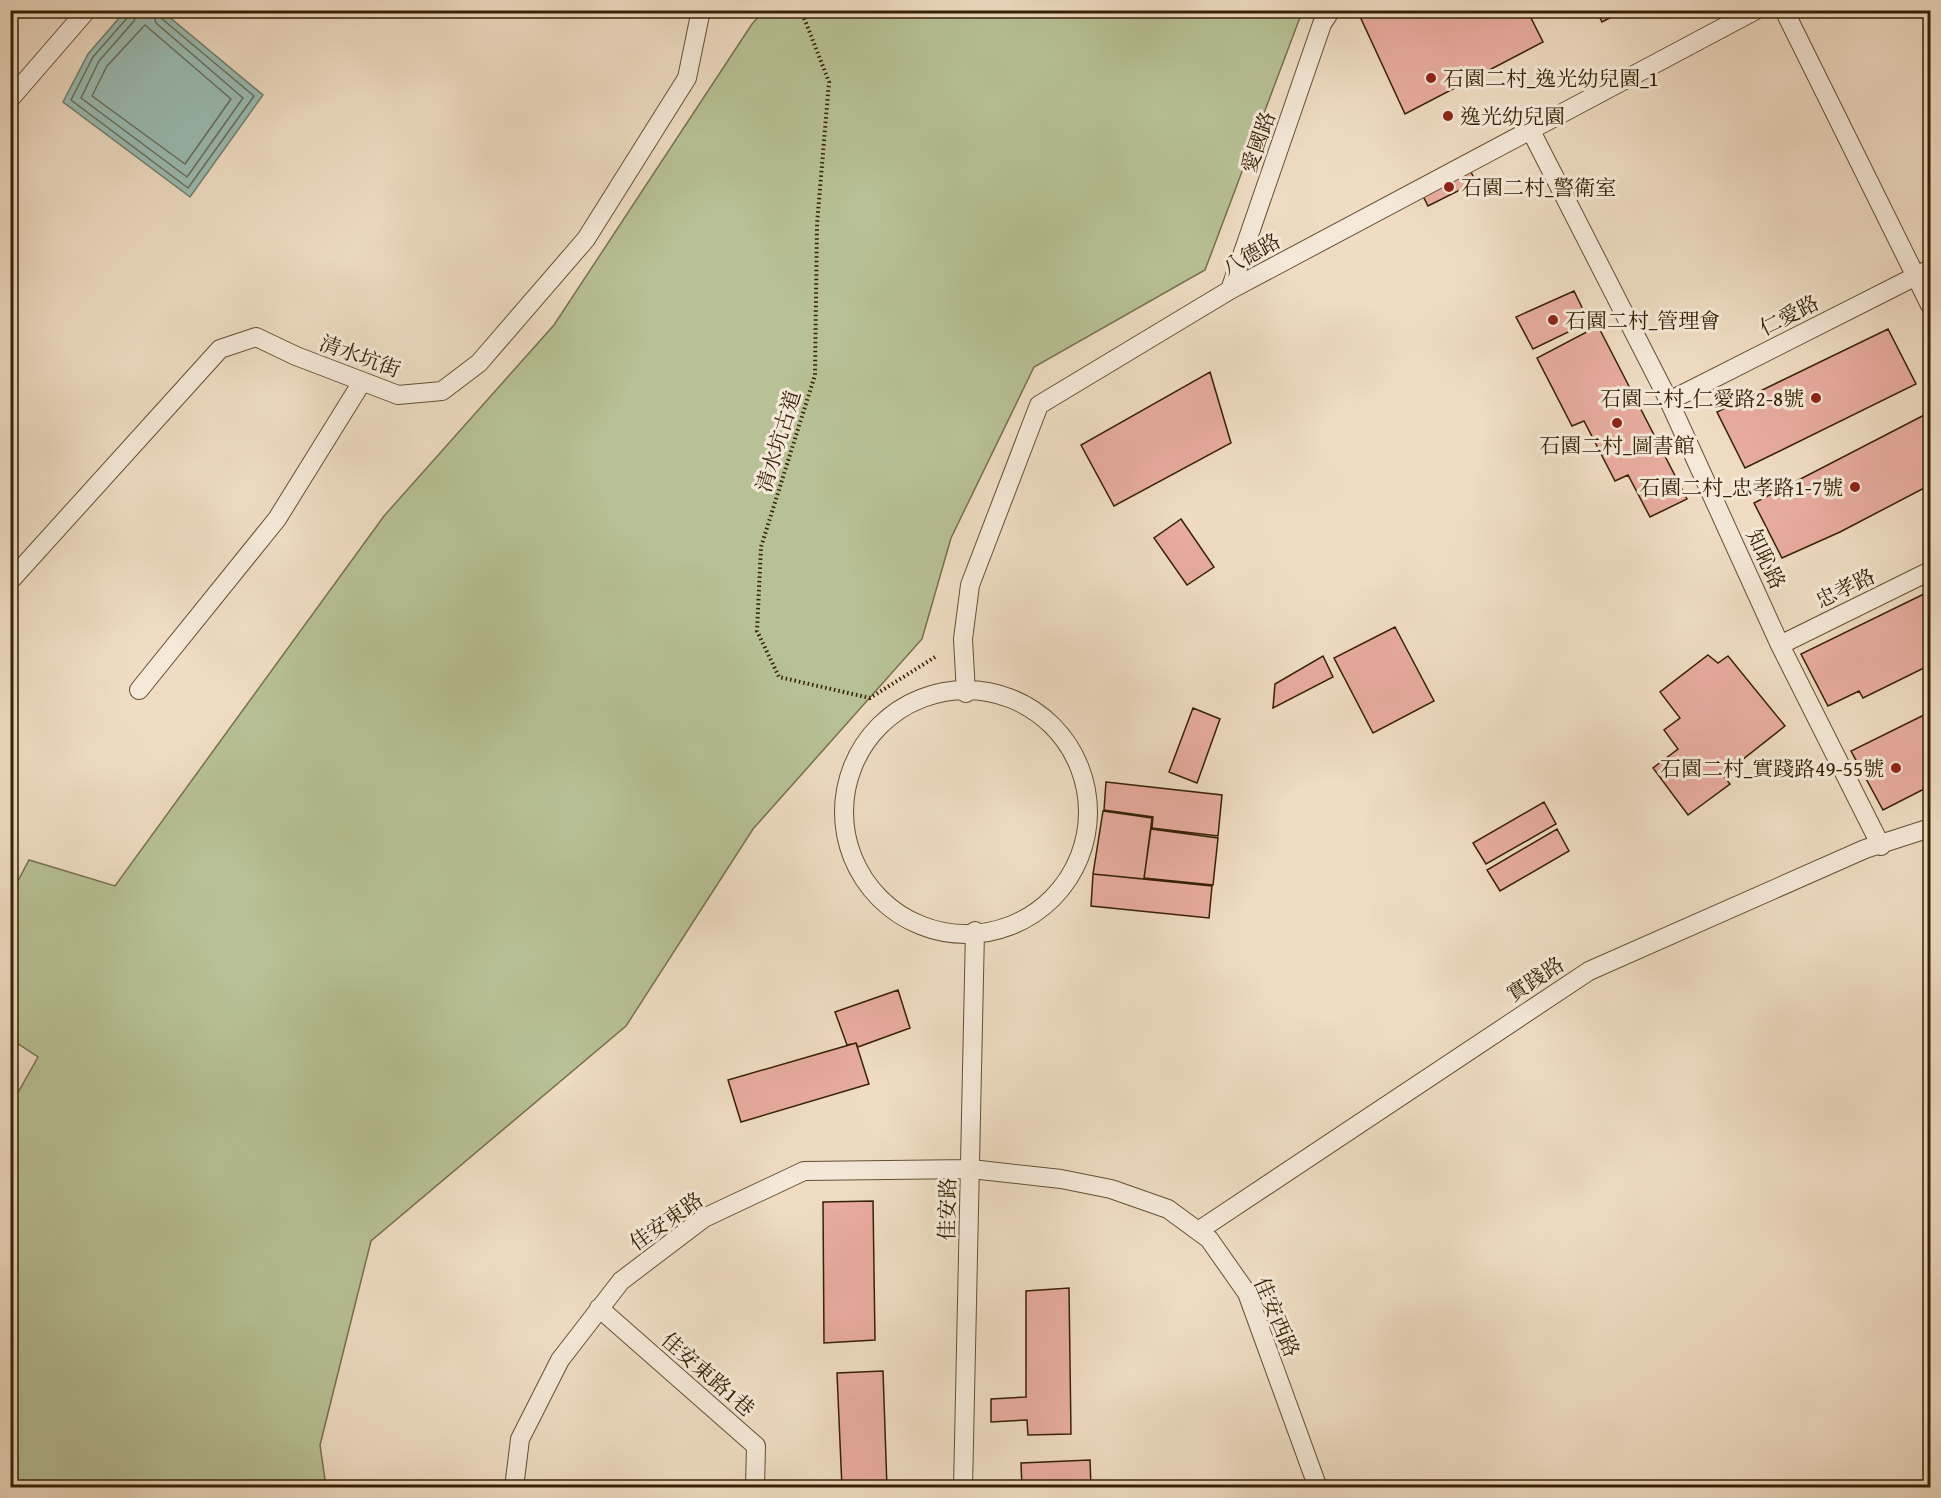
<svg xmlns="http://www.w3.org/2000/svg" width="1941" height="1498" font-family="'Gentium Book Plus','Noto Serif TC',serif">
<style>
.green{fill:#b7c195;stroke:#76714c;stroke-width:1.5}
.water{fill:#9abcb3;stroke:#727e6d;stroke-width:1.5}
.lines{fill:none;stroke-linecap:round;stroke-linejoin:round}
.shore{stroke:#686e5b;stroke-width:1.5}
.building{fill:#e8aca0;stroke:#362103;stroke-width:1.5}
.service-casing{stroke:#645033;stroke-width:20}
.path{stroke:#362103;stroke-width:4;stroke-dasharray:1.5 3;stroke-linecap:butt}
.service{stroke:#f5e8d8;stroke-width:18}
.poi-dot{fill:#8f2418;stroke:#f5e8d8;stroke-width:2}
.labels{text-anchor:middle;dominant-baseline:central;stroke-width:6;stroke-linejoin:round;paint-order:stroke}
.poi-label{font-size:21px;fill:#362103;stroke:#f5e8d8;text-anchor:start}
.street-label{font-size:21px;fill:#362103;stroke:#f5e8d8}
</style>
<rect width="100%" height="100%" fill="#efdcc3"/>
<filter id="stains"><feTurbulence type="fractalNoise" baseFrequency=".00333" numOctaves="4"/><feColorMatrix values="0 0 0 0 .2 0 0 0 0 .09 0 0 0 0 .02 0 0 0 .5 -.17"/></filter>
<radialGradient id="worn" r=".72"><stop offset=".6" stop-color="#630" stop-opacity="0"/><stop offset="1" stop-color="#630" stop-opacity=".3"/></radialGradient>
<path class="green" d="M765 10 1305 11 1299 20 1205 270 1034 367 951 538 922 639 753 829 626 1026 371 1241 320 1445 326 1487H11V1105L38 1057 11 1039V894L29 860 115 886 384 516 554 325 752 24Z"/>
<path class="water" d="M126 10 162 11 263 95 190 197 63 102 88 54Z"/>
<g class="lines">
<path class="shore" d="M130 10 128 17 93 57 71 100 188 188 254 96 161 18 159 10
M137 10 134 21 99 61 81 98 187 177 243 98 156 23 152 10
M145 25 231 99 185 164 92 96 107 66Z"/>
</g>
<path class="building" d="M1357 10H1527L1543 42 1405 114Z
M1596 10H1625L1602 22Z
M1469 168 1476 182 1428 206 1421 192Z
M1574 291 1589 322 1533 349 1516 317Z
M1598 326 1687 499 1650 517 1628 475 1615 481 1584 421 1572 426 1537 358Z
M1888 329 1916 384 1745 468 1717 412Z
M1210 372 1231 443 1114 506 1081 445Z
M1930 412V485L1840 532 1782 558 1754 503Z
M1181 519 1214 567 1187 585 1154 538Z
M1930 591V665L1863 698 1859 691 1828 706 1801 654Z
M1395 627 1434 701 1373 733 1334 658Z
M1708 655 1718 663 1728 656 1785 726 1723 775 1730 784 1688 815 1653 768 1678 749 1664 730 1680 718 1660 692Z
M1323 656 1333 677 1273 708 1275 684Z
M1193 708 1220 719 1197 783 1169 772Z
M1930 712V786L1883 810 1851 751Z
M1106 782 1222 795 1218 836 1152 828 1153 817 1104 810Z
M1544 802 1556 824 1486 864 1473 843Z
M1103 811 1152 818 1144 879 1093 874Z
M1151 829 1218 838 1213 885 1144 878Z
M1557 829 1569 851 1500 891 1487 870Z
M1093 874 1212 886 1209 918 1091 906Z
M898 990 910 1028 858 1047 856 1043 847 1045 835 1012Z
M856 1043 869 1084 741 1122 728 1080Z
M873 1201 875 1340 824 1343 823 1202Z
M1069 1288 1071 1434 1028 1435 1027 1420 991 1422V1399L1026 1397V1291Z
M883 1371 887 1488H842L837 1373Z
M1090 1460 1091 1488H1022L1021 1463Z"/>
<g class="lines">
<g class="service-casing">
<path id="service" d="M1784 10 1930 305
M10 99 87 10
M1530 129 1669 401 1780 645 1881 846
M1230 290 1322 24 1331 10
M1669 401 1930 269
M10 581 220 349 256 337 296 356 398 395 442 391 479 363 586 239 687 78 701 10
M1780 645 1930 571
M139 690 277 519 362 382
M844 812a122 122 0 1 1 244 0a122 122 0 1 1-244 0Z
M966 693 963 639 970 585 1039 405 1230 290 1756 10
M1198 1231 1589 971 1865 849 1930 828
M599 1308 756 1446 755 1488
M514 1488 520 1439 560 1360 621 1281 704 1218 804 1171 971 1169 1061 1179 1111 1189 1168 1209 1209 1239 1247 1293 1318 1488
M963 1488 975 931"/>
</g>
<path class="path" d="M801 10 829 82 817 224 815 375 761 547 757 631 779 677 870 698 935 657"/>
<use href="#service" class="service"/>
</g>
<g class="poi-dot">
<circle cx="1431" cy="78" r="6"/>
<circle cx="1448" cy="116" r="6"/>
<circle cx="1449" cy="187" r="6"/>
<circle cx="1553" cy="320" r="6"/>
<circle cx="1816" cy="398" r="6"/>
<circle cx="1617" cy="423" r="6"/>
<circle cx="1855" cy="487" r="6"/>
<circle cx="1896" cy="768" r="6"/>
</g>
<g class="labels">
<g class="poi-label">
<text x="1443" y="78">石園二村_逸光幼兒園_1</text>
<text x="1460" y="116">逸光幼兒園</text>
<text x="1461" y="187">石園二村_警衛室</text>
<text x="1565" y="320">石園二村_管理會</text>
<text x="1804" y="398" text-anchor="end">石園二村_仁愛路2-8號</text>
<text x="1617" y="445" text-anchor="middle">石園二村_圖書館</text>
<text x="1843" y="487" text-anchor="end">石園二村_忠孝路1-7號</text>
<text x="1884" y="768" text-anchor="end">石園二村_實踐路49-55號</text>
</g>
<g class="street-label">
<text transform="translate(1258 142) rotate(-71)">愛國路</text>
<text transform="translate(1251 254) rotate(-29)">八德路</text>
<text transform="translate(1789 315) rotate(-27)">仁愛路</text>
<text transform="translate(360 356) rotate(20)">清水坑街</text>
<text transform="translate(778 441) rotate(-73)">清水坑古道</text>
<text transform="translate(1766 559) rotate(65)">知恥路</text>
<text transform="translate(1845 588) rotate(-26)">忠孝路</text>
<text transform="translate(1535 979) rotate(-33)">實踐路</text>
<text transform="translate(947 1209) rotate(-89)">佳安路</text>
<text transform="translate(666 1221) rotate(-35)">佳安東路</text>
<text transform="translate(1277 1317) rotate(67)">佳安西路</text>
<text transform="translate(708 1374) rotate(41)">佳安東路1巷</text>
</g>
</g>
<rect width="1941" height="1498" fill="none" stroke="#efdcc3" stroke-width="36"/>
<rect x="12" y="12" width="1917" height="1474" fill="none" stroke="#362103" stroke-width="3"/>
<rect x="18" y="18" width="1905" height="1462" fill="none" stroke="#362103" stroke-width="1.5"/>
<rect width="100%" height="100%" filter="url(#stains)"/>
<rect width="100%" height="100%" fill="url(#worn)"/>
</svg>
